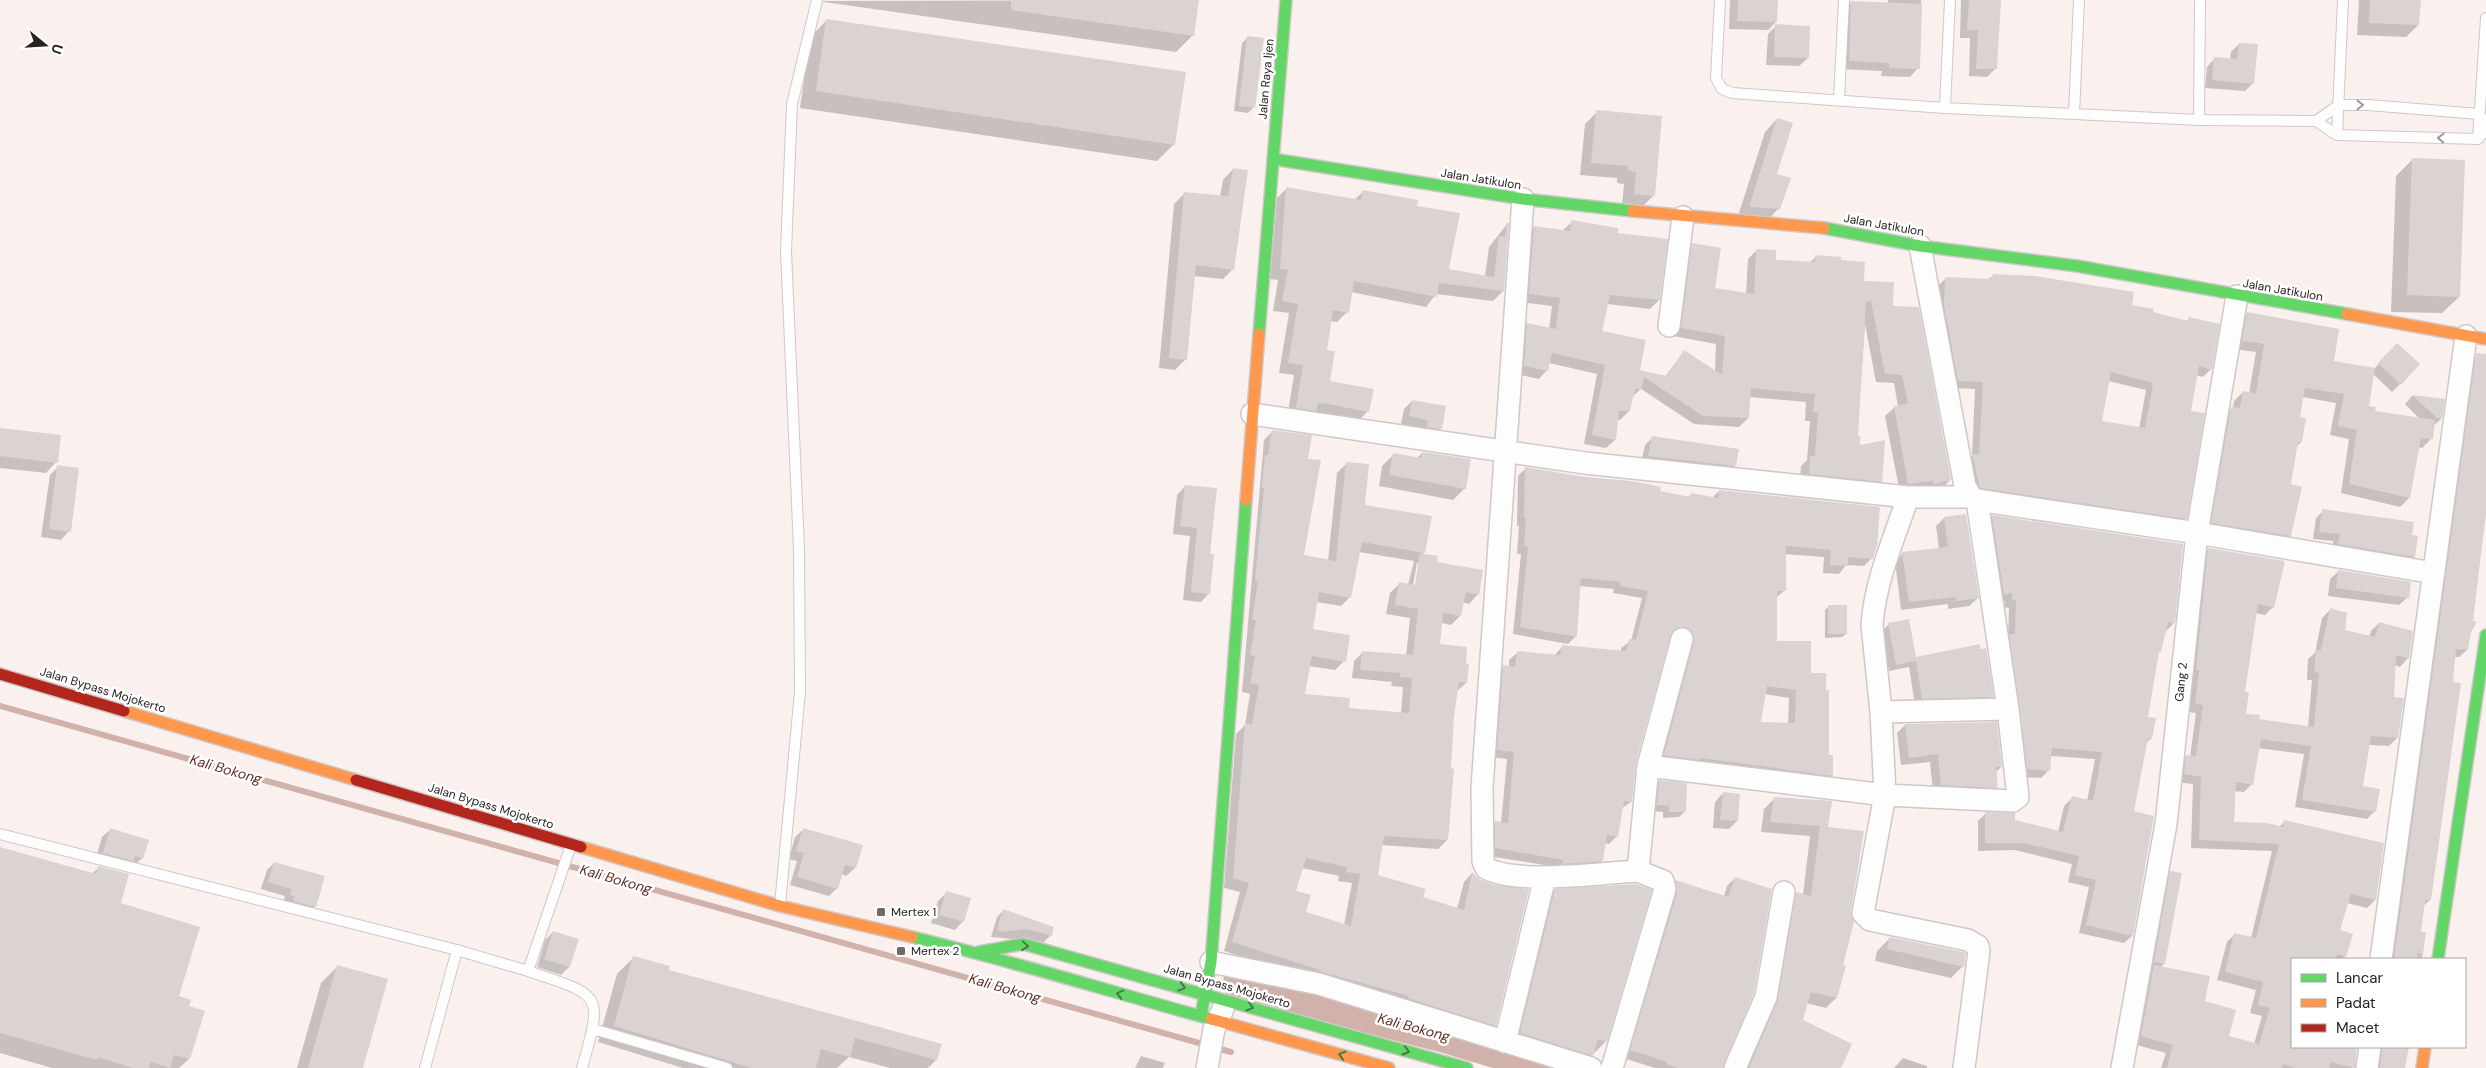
<svg xmlns="http://www.w3.org/2000/svg" width="2486" height="1068" font-family="'DM Sans',sans-serif">
<style>
.shadow{fill:#0003;fill-rule:evenodd}
.lines{fill:none;stroke-linecap:round;stroke-linejoin:round}
.stream{stroke:#d1b2ab;stroke-width:6}
.river{stroke:#d1b2ab;stroke-width:36}
.building{fill:#dad3d2;fill-rule:evenodd}
.lane-casing{stroke:#cfc8c7;stroke-width:12}
.street-casing{stroke:#cfc8c7;stroke-width:24}
.fast-casing{stroke:#cfc8c7;stroke-width:14}
.slow-casing{stroke:#cfc8c7;stroke-width:14}
.jam-casing{stroke:#cfc8c7;stroke-width:14}
.lane{stroke:#fefdfd;stroke-width:10}
.street{stroke:#fefdfd;stroke-width:21}
.fast{stroke:#63d668;stroke-width:11}
.slow{stroke:#ff974d;stroke-width:11}
.jam{stroke:#b3261e;stroke-width:11}
.oneway{stroke:#9e9a9a}
.oneway2{stroke:#467c44}
.poi-dot{fill:#726a69;stroke:#fff;stroke-width:2}
.labels{text-anchor:middle;dominant-baseline:central;stroke-width:5;stroke-linejoin:round;paint-order:stroke}
.street-label{font-size:12px;fill:#282221;stroke:#fff}
.poi-label{font-size:12px;fill:#282221;stroke:#fff;text-anchor:start}
.water-label{font-size:14px;font-style:italic;fill:#622c23;stroke:#fff}
</style>
<rect width="100%" height="100%" fill="#faf1ef"/>
<path class="shadow" d="M1198 0 1193 35 1176 52 817 1Z
M1730 0H1777L1776 22 1768 30 1729 29Z
M1888 0H1921L1918 68 1910 77 1881 76 1882 71 1842 69 1844 10 1852 2 1888 3Z
M1961 0H1999L1995 69 1987 77 1969 76 1970 38H1960Z
M2359 0H2419L2418 25 2406 37 2357 35Z
M827 20 1174 144 1157 161 800 108 810 37Z
M1776 26 1808 58 1799 66 1766 65 1768 34Z
M1248 37 1254 107 1248 113 1234 111 1242 43Z
M2239 44 2253 83 2245 91 2205 88 2207 67 2215 58 2230 60 2231 52Z
M1597 112 1654 195 1642 207 1622 206 1624 184 1617 183V178L1580 175 1585 124Z
M1777 119 1776 174 1779 208 1767 221 1737 219 1765 132Z
M2412 160 2459 297 2442 313 2391 312 2396 176Z
M1233 169V269L1223 279 1194 276 1186 359 1175 370 1159 368 1174 204 1185 193 1220 197 1223 180Z
M1287 188 1354 200 1363 192 1416 207 1448 270 1485 276 1489 247 1507 224 1503 291 1493 301 1436 294 1426 307 1351 292 1347 312 1337 322 1330 321 1325 351 1328 382 1368 411 1358 421 1287 418 1294 375 1279 373 1289 313 1273 311 1278 280 1270 279 1277 198Z
M1572 222 1616 234 1659 300 1650 309 1607 304 1601 332 1639 371 1665 377 1684 351 1715 371 1716 344 1673 336 1684 254 1693 245 1713 289 1746 294 1748 259 1756 251 1774 262 1809 263 1816 257 1839 262 1892 307 1950 480 1941 489 1900 493 1885 416 1894 408 1898 407 1894 383 1876 382 1865 324 1857 437 1858 446 1881 481 1872 490 1800 482 1801 466 1807 460 1810 421H1805L1806 402 1749 397 1748 418 1739 427 1694 424 1641 389 1631 398 1629 411 1620 420H1617L1615 440 1606 448 1584 444 1597 374 1549 363 1547 370 1539 379 1516 374 1519 333 1527 324 1549 329 1552 306 1521 302 1525 236 1534 227 1562 231Z
M1993 276 2131 306 2186 322 2189 319 2211 369 2203 377 2196 375 2189 412 2186 518 2178 526 1973 496 1964 463 1972 456 1975 389 1950 388 1938 286 1946 278 1988 280ZM2108 381 2146 390 2139 429 2101 422Z
M2247 314 2332 362 2374 369 2389 353 2400 384 2392 392 2373 374 2367 407 2374 412 2420 419 2405 404 2412 396 2443 400 2441 419 2433 426 2431 439 2422 448 2418 447 2409 498 2400 507 2341 493 2349 439 2330 435 2336 403 2302 397 2299 418 2301 442 2296 447 2289 485 2290 536 2281 545 2203 531 2222 417 2233 408 2234 401 2243 392 2249 393 2256 352 2234 349 2238 323Z
M2476 358 2486 359V511L2467 650 2459 657H2454L2430 900 2423 906 2420 933H2425L2422 959H2387L2469 365Z
M1412 401 1440 429 1432 437 1419 435 1420 428 1401 424 1404 409Z
M0 429 56 462 46 473 0 468Z
M1273 431 1306 460 1302 556 1328 561 1337 473 1346 464 1364 506 1424 552 1422 555 1478 594 1469 604 1463 602 1460 616 1451 625 1441 623 1438 645 1466 683 1456 692 1453 717 1447 840 1438 849 1381 845 1376 876 1421 898 1457 909 1464 882 1472 873 1495 1025 1486 1034 1224 951 1240 892 1224 888 1236 734 1245 725 1250 694 1242 692 1264 440ZM1359 552 1414 561 1408 585 1399 584 1390 593 1386 614 1410 618 1406 656 1363 652 1354 661 1352 678 1392 682 1391 686 1403 687 1401 714 1348 709 1304 695 1309 666 1335 670 1344 661 1311 630 1316 602 1341 606 1350 597ZM1417 563H1420L1415 591H1412ZM1302 868 1339 876 1338 881 1352 883 1344 925 1305 913 1295 892Z
M1652 438 1735 466 1728 473 1641 463 1645 445Z
M1422 453 1465 488 1453 500 1379 486 1382 466 1394 454 1417 458Z
M58 467 69 531 61 540 41 537 50 475Z
M1526 468 1688 497 1692 494 1712 498 1719 491 1872 558 1864 566 1846 565 1839 574 1823 573 1824 557 1783 554 1785 590 1776 598V642L1810 674 1832 776 1824 783 1657 763 1684 638 1671 634 1635 763 1631 802 1621 809 1617 836 1609 844 1605 843 1602 861 1594 869 1557 867 1488 856V830L1495 823 1501 824 1507 759 1490 757 1496 674 1504 667H1509V660L1517 653 1554 656 1562 647 1621 652V648L1631 641 1642 598 1613 593 1614 589 1579 586 1576 636 1568 644 1513 634 1521 554H1517L1519 526H1517L1518 476ZM1764 694 1789 698 1788 724H1760Z
M1185 486 1209 555V593L1201 602 1183 600 1190 536 1173 534 1177 495Z
M2323 511 2411 536 2414 557 2407 564 2332 551 2333 541 2313 539 2316 518Z
M1992 516 2174 623 2166 631 2157 654 2146 718 2151 738 2145 744 2133 812 2132 936 2124 943 2079 933 2089 887 2068 882 2072 864 2015 850 1978 851V821L1986 813 2058 832 2064 806 2072 798 2087 801 2095 759 2051 756 2049 770 2041 778 2020 777 2008 637 2009 608 2005 607V601L1996 602 1985 524Z
M1944 518 1978 598 1969 606 1948 609V604L1901 610 1895 561 1903 553 1939 549 1936 526Z
M2208 549 2273 607 2265 615 2255 613 2244 693V715L2258 720 2308 727 2312 680H2307L2308 659 2315 653 2322 618 2330 610 2343 631 2369 637 2371 631 2379 623 2408 658 2400 667 2394 665 2392 698 2397 738 2389 746 2369 745 2361 787 2375 811 2367 819 2295 807 2304 754 2258 748 2252 784 2244 792 2234 791 2233 823 2278 828 2285 821 2383 844 2375 900 2367 908 2347 903 2338 931 2345 956 2342 959H2292V1047H2356L2352 1068H2161L2166 1053 2133 1044 2146 974 2151 970 2147 969 2163 879 2171 872 2164 964 2160 967 2203 1002 2228 1036 2254 1044 2262 1016 2250 1013 2256 990 2217 980 2227 942 2235 934 2251 938 2272 851 2191 848 2193 784 2176 782 2178 764 2186 756 2190 757 2196 713 2187 712 2200 557Z
M2339 571 2408 597 2399 605 2328 596 2330 579Z
M1829 606 1846 634 1842 637 1825 638V610Z
M1889 624 1915 658 1979 650 1992 696 1986 703 1915 705 1909 667 1889 671 1882 631Z
M1905 725 2001 767 1996 772 1997 787 1989 796 1933 793 1930 762 1901 765 1897 733Z
M1660 781 1685 811 1679 817 1663 818V812L1651 811 1653 788Z
M1723 793 1737 821 1729 829 1713 828 1715 802Z
M1775 798 1827 828 1841 966 1836 998 1826 1008 1806 1003 1801 1021 1839 1068H1744L1786 904 1797 894 1803 895 1810 836 1761 832 1764 809Z
M111 829 142 858 134 866 95 861 102 837Z
M804 829 855 868 846 876 841 874 837 888 829 896 790 885 797 861 789 859 795 837Z
M0 848 92 874 99 867 178 997 188 1007 189 1059 179 1068H52L0 1053Z
M274 863 315 906 308 914 283 902 285 896 261 889 267 870Z
M1735 878 1722 1068H1655L1623 1058 1668 889 1676 881 1724 896 1727 886Z
M1555 890 1606 1041 1581 1067 1509 1044 1544 902Z
M946 893 963 921 955 930 931 923 938 901Z
M1003 911 1051 935 1044 942 991 937 997 917Z
M553 932 569 967 561 975 537 967 545 940Z
M1890 938 1963 966 1951 978 1875 961 1877 951Z
M634 957 668 971 936 1060 928 1068H890L849 1057 837 1068H683L598 1042 617 974Z
M337 967 362 1068H297L321 983Z
M2374 1047H2408L2402 1068H2372Z
M1141 1056 1165 1063 1163 1068H1135Z
M1903 1058 1927 1066V1068H1894Z"/>
<g class="lines">
<path class="stream" d="M0 706 1231 1052"/>
<path class="river" d="M1241 983 1442 1034 1556 1068"/>
</g>
<path class="building" d="M1011 0H1199L1194 36 1011 10Z
M1738 0H1778L1777 22 1737 21Z
M1969 0H2001L1997 69H1976L1978 30H1967Z
M2370 0H2421L2419 25 2369 23Z
M1851 1 1922 4 1920 69 1889 68V63L1849 61Z
M826 19 1186 72 1175 145 816 91Z
M1775 24 1810 26 1809 58 1774 57Z
M1247 36 1264 38 1255 108 1239 106Z
M2239 43 2258 44 2254 84 2212 80 2214 57 2237 59Z
M1596 110 1662 116 1655 196 1634 194 1636 172 1628 171V166L1591 163Z
M1777 118 1793 123 1777 174 1791 178 1780 209 1749 207Z
M2412 158 2465 160 2460 297 2407 295Z
M1233 168 1248 170 1234 270 1196 265 1187 360 1169 358 1184 192 1228 196Z
M1286 187 1361 200 1362 190 1418 200 1417 206 1460 213 1449 269 1494 277 1499 236 1505 237 1507 223H1509L1504 291 1439 283 1437 297 1354 281 1349 313 1333 310 1327 350 1335 351 1330 381 1374 389 1369 412 1322 403 1318 404 1316 411 1296 408 1303 365 1288 363 1298 304 1282 301 1288 270 1280 269Z
M1571 220 1618 228V233L1668 239 1660 300 1610 295 1602 331 1646 340 1640 370 1667 376 1684 350 1722 375 1725 336 1681 328 1692 243 1721 248 1715 288 1754 294 1756 249 1776 250V260L1815 262V255L1841 257V260L1865 262 1864 281 1894 282 1893 306 1919 307 1951 480 1933 484V481L1908 484 1894 406 1908 404 1902 375 1885 374 1871 301 1866 302 1858 436H1860V445L1885 440 1882 482 1809 474 1810 456H1815L1818 413 1813 412 1815 394 1751 388 1749 418 1703 416 1644 377 1641 390 1635 389 1630 411H1619L1616 440 1592 435 1605 365 1552 353 1548 371 1524 366 1527 323 1556 329 1560 298 1529 294 1534 226 1570 231Z
M1993 274 2035 276 2134 292 2132 305 2154 309 2153 312 2188 321V317L2220 324 2212 370 2199 366 2191 411 2205 413 2187 519 1980 488 1972 454H1979L1983 382 1958 381 1944 304 1945 277 1992 279ZM2111 372 2153 383 2145 428 2102 421Z
M2247 312 2339 329 2334 361 2375 368 2369 406 2376 407 2375 411 2435 420 2433 439 2421 438 2410 498 2349 484 2357 430 2338 426 2344 394 2305 388 2300 417 2306 418 2302 442H2298L2291 484 2302 487 2291 536 2211 523 2231 407 2240 408 2243 391 2256 393 2264 344 2242 341Z
M2397 343 2420 364 2401 385 2378 363Z
M2476 353 2486 354V512L2473 621H2476V624L2471 632 2468 650 2456 649 2453 682 2461 683 2431 900H2425L2421 932H2426L2423 954 2417 953V959H2394Z
M2412 395 2445 399 2442 419 2437 418Z
M1412 400 1446 406 1442 429 1427 427 1428 420 1409 416Z
M0 428 61 435 58 463 0 456Z
M1272 430 1312 435 1308 459 1321 460 1304 555 1336 561 1346 462 1369 464 1365 505 1432 516 1425 553 1362 542 1351 598 1319 592 1313 629 1350 635 1346 662 1312 656 1305 694 1350 698 1349 708 1409 713 1412 678 1400 677V673L1360 670 1362 651 1413 655 1418 609 1395 605 1399 582 1415 585 1420 553 1438 556 1437 562 1483 570 1479 595 1466 592 1461 616 1443 613 1440 644 1467 647 1466 664H1469L1467 683 1459 682 1454 717 1451 768 1454 769 1448 840 1384 836 1378 875 1426 889 1423 897 1464 910 1472 872 1481 880 1495 885 1529 889 1496 1026 1408 998 1409 996 1319 971 1320 970 1232 942 1249 883 1233 878 1245 723 1252 724 1259 685 1250 683 1255 656 1250 655 1256 620H1252L1258 581H1255L1264 488H1262L1265 455H1268ZM1306 858 1347 867 1346 872 1360 874 1351 926 1306 912 1311 895 1296 891Z
M1652 436 1739 449 1736 466 1648 456Z
M1422 452 1471 459 1466 489 1389 475 1393 453 1421 458Z
M57 465 79 468 71 532 49 529Z
M1525 467 1585 477 1632 481 1661 487 1660 491 1690 497 1691 493 1718 498 1719 490 1880 507 1877 546 1873 559 1848 557V566L1830 565 1831 550 1786 546V591H1777V641H1811V673H1826V690H1829V755H1833V776L1701 758 1700 760 1664 755 1694 642 1691 631 1679 627 1674 630 1670 636 1636 763 1632 802 1624 801 1618 837 1607 835 1603 861 1562 864 1563 860 1495 848V821L1508 823 1514 752 1497 750 1503 665 1515 667 1517 651 1560 655 1562 645 1626 651 1629 639 1636 640 1648 591 1620 586 1621 582 1581 578 1577 637 1520 627 1528 547 1524 546 1526 518H1524ZM1767 686 1796 690 1795 723 1761 722Z
M1185 485 1217 488 1210 554H1214L1210 594 1191 592 1197 528 1180 526Z
M2322 509 2414 522 2412 535 2418 536 2415 557 2338 544 2340 534 2319 532Z
M1966 514 1979 598 1956 601V597L1909 602 1902 552 1948 547 1944 517Z
M1992 515 2183 544 2175 623 2168 622 2161 652H2159L2148 717 2156 718 2152 739 2148 738 2134 811 2154 816 2133 936 2086 925 2096 880 2075 875 2079 856 2023 843H1985V812L2015 813V820L2063 832 2072 796 2093 801 2102 752 2052 748 2050 771 2027 769 2009 634H2015L2016 600H2012V593L2004 595Z
M2208 548 2285 561 2274 608 2258 604 2245 692H2249L2246 714 2260 715 2259 719 2314 727 2319 673 2314 672 2316 650H2321L2330 608 2347 613 2345 630 2375 637 2379 622 2413 631 2409 659 2396 655 2394 697 2404 698 2398 738 2371 736 2363 786 2380 789 2376 812 2302 800 2311 746 2261 739 2253 785 2236 782 2234 822 2267 823 2283 827 2284 820 2384 843 2376 900 2351 894 2340 930 2353 934 2346 957 2337 954 2336 959H2292V1047H2357L2355 1068 2331 1062 2329 1068H2296L2283 1064 2282 1068H2167L2173 1045 2141 1036 2154 965 2210 976 2205 1001 2236 1010 2229 1036 2259 1044 2270 1008 2258 1005 2263 982 2225 972 2234 933 2256 938 2279 844 2199 840 2201 777 2184 774 2186 755 2196 756 2203 705 2195 704 2199 670H2196Z
M2338 570 2411 582 2409 598 2336 588Z
M1828 605H1847V634H1828Z
M1909 619 1916 657 1980 644V649L1986 648 1994 697 1922 699 1916 661 1896 665 1888 623Z
M1997 722 2002 767H1996L1998 788 1941 785 1938 754 1909 758 1905 724Z
M1659 780 1687 783 1686 812H1669V806L1657 805Z
M1723 792 1740 794 1738 821 1720 820Z
M1774 797 1832 801 1828 827 1864 831 1851 911 1854 922 1843 965 1846 966 1837 998 1811 992 1803 1020 1852 1044 1841 1068H1749L1778 999 1796 892 1811 896 1820 826 1770 822Z
M110 828 149 840 143 859 135 856 133 861 103 853Z
M803 828 863 845 856 868 845 865 838 889 797 877 804 853 796 851Z
M0 847 96 874 98 866 129 874 121 903 200 927 179 996 191 1000 189 1006 205 1011 190 1059 174 1055 170 1068 151 1062 149 1068H133L98 1057 97 1060 0 1033Z
M274 862 325 876 316 907 293 901 294 896 290 895 291 889 268 882Z
M2170 871 2182 873 2165 964 2154 962Z
M1735 877 1772 889 1754 993 1723 1068H1678L1666 1064 1667 1062 1630 1050 1677 893 1676 880 1728 897Z
M1636 884 1652 890 1607 1042 1598 1039 1593 1056 1520 1033 1555 889Z
M946 891 971 898 964 922 939 915Z
M1003 909 1054 927 1052 936 1027 929 1002 932 997 930Z
M553 931 579 939 570 967 544 959Z
M1889 937 1963 952 1966 953 1964 967 1887 949Z
M633 956 670 966 669 970 942 1044 937 1060 855 1038 850 1057 821 1049 816 1068H752L614 1026Z
M337 965 388 979 363 1068H308Z
M2382 1047H2409L2405 1068H2380Z"/>
<g class="lines">
<g class="lane-casing">
<path id="lane" d="M1720 0 1716 78 1722 89 1732 93 1945 108 2199 120 2316 121 2337 135 2478 139 2486 130
M1839 99 1844 0
M1945 108 1950 0
M2074 114 2079 0
M2199 120 2200 0
M2316 121 2339 105H2368L2479 114 2486 124
M2337 135 2343 0
M2478 139 2486 18
M0 834 457 950 528 971
M571 845 528 971C601 996 604 991 582 1068
M780 905 800 692 799 549 786 251 792 104 817 0
M593 1029 727 1068
M425 1068 457 950"/>
</g>
<g class="street-casing">
<path id="street" d="M1523 199 1482 788 1483 861 1486 868C1516 885 1601 873 1638 871
M1920 246 1965 486 1971 497
M1669 326 1683 217
M1252 414 1585 463 1908 497H1971L1977 500 2197 533 2434 573
M1908 497C1894 539 1875 581 1872 625L1881 712 1885 795 1863 913 1870 920 1968 940 1978 946 1979 951 1964 1068
M1881 712 2008 709
M1648 766 1682 639
M2381 959 2466 336
M1211 962 1319 984 1591 1068
M1505 1042 1545 877
M1207 1068 1214 1029 1223 1009
M1612 1068 1665 889 1663 881 1638 871 1648 766 1885 795 2013 801 2018 797 2008 709 1977 500
M1735 1068 1766 997 1784 892
M2122 1068 2166 824 2197 533 2237 296
M2367 1068 2370 1047"/>
</g>
<g class="fast-casing">
<path id="fast" d="M1273 159 1523 199 1633 211
M1824 228 1920 246 2077 266 2347 314
M1259 334 1286 0
M912 937C1013 961 1111 992 1211 1019
M979 952 1023 944 1467 1068
M2438 959 2486 635
M1201 1015 1211 962 1246 500"/>
</g>
<g class="slow-casing">
<path id="slow" d="M1633 211 1824 228
M2347 314 2486 339
M1246 500 1259 334
M124 711 356 780
M581 847 780 906 912 937
M1211 1019 1389 1068
M2422 1068 2425 1047"/>
</g>
<g class="jam-casing">
<path id="jam" d="M0 674 124 711
M356 780 581 847"/>
</g>
<use href="#lane" class="lane"/>
<use href="#street" class="street"/>
<use href="#fast" class="fast"/>
<use href="#slow" class="slow"/>
<use href="#jam" class="jam"/>
</g>
<defs><path id="oneway-chevron" d="M-2-3.5L2.5 0L-2 3.5" fill="none" stroke-width="1.6" stroke-linecap="round" stroke-linejoin="round" transform="scale(1.25)"/></defs>
<g class="oneway">
<use href="#oneway-chevron" transform="translate(2360 105)"/>
<use href="#oneway-chevron" transform="translate(2441 138) rotate(-178)"/>
</g>
<g class="oneway2">
<use href="#oneway-chevron" transform="translate(1025 946) rotate(6)"/>
<use href="#oneway-chevron" transform="translate(1182 987) rotate(15)"/>
<use href="#oneway-chevron" transform="translate(1120 994) rotate(-165)"/>
<use href="#oneway-chevron" transform="translate(1250 1007) rotate(16)"/>
<use href="#oneway-chevron" transform="translate(1406 1051) rotate(16)"/>
<use href="#oneway-chevron" transform="translate(1342 1055) rotate(-164)"/>
</g>
<g class="poi-dot">
<rect x="876" y="907" width="10" height="10" rx="2.5"/>
<rect x="896" y="946" width="10" height="10" rx="2.5"/>
</g>
<g class="labels">
<g class="street-label">
<text transform="translate(1266 79) rotate(-85)">Jalan Raya Ijen</text>
<text transform="translate(1481 179) rotate(9)">Jalan Jatikulon</text>
<text transform="translate(1884 225) rotate(10)">Jalan Jatikulon</text>
<text transform="translate(2283 290) rotate(10)">Jalan Jatikulon</text>
<text transform="translate(2181 682) rotate(-84)">Gang 2</text>
<text transform="translate(103 690) rotate(17)">Jalan Bypass Mojokerto</text>
<text transform="translate(491 806) rotate(17)">Jalan Bypass Mojokerto</text>
<text transform="translate(1227 986) rotate(16)">Jalan Bypass Mojokerto</text>
</g>
<g class="poi-label">
<text x="891" y="912">Mertex 1</text>
<text x="911" y="951">Mertex 2</text>
</g>
<g class="water-label">
<text transform="translate(226 769) rotate(16)">Kali Bokong</text>
<text transform="translate(616 879) rotate(16)">Kali Bokong</text>
<text transform="translate(1005 988) rotate(16)">Kali Bokong</text>
<text transform="translate(1414 1027) rotate(15)">Kali Bokong</text>
</g>
</g>
<rect x="2291" y="958" width="175" height="90" fill="#ffffff" stroke="#a9a7a6"/>
<rect x="2301" y="974" width="25" height="8" fill="#63d668" stroke="#a9a7a6"/>
<text x="2336" y="983" font-size="15" fill="#282221">Lancar</text>
<rect x="2301" y="999" width="25" height="8" fill="#ff974d" stroke="#a9a7a6"/>
<text x="2336" y="1008" font-size="15" fill="#282221">Padat</text>
<rect x="2301" y="1024" width="25" height="8" fill="#b3261e" stroke="#a9a7a6"/>
<text x="2336" y="1033" font-size="15" fill="#282221">Macet</text>
<g transform="translate(45 45) rotate(108)" stroke="#ffffff" stroke-width="4" paint-order="stroke">
<path d="M0-4L9 19L0 12L-9 19Z" fill="#282221"/>
<text y="-8" font-size="14" font-weight="bold" text-anchor="middle" fill="#282221">U</text>
</g>
</svg>
